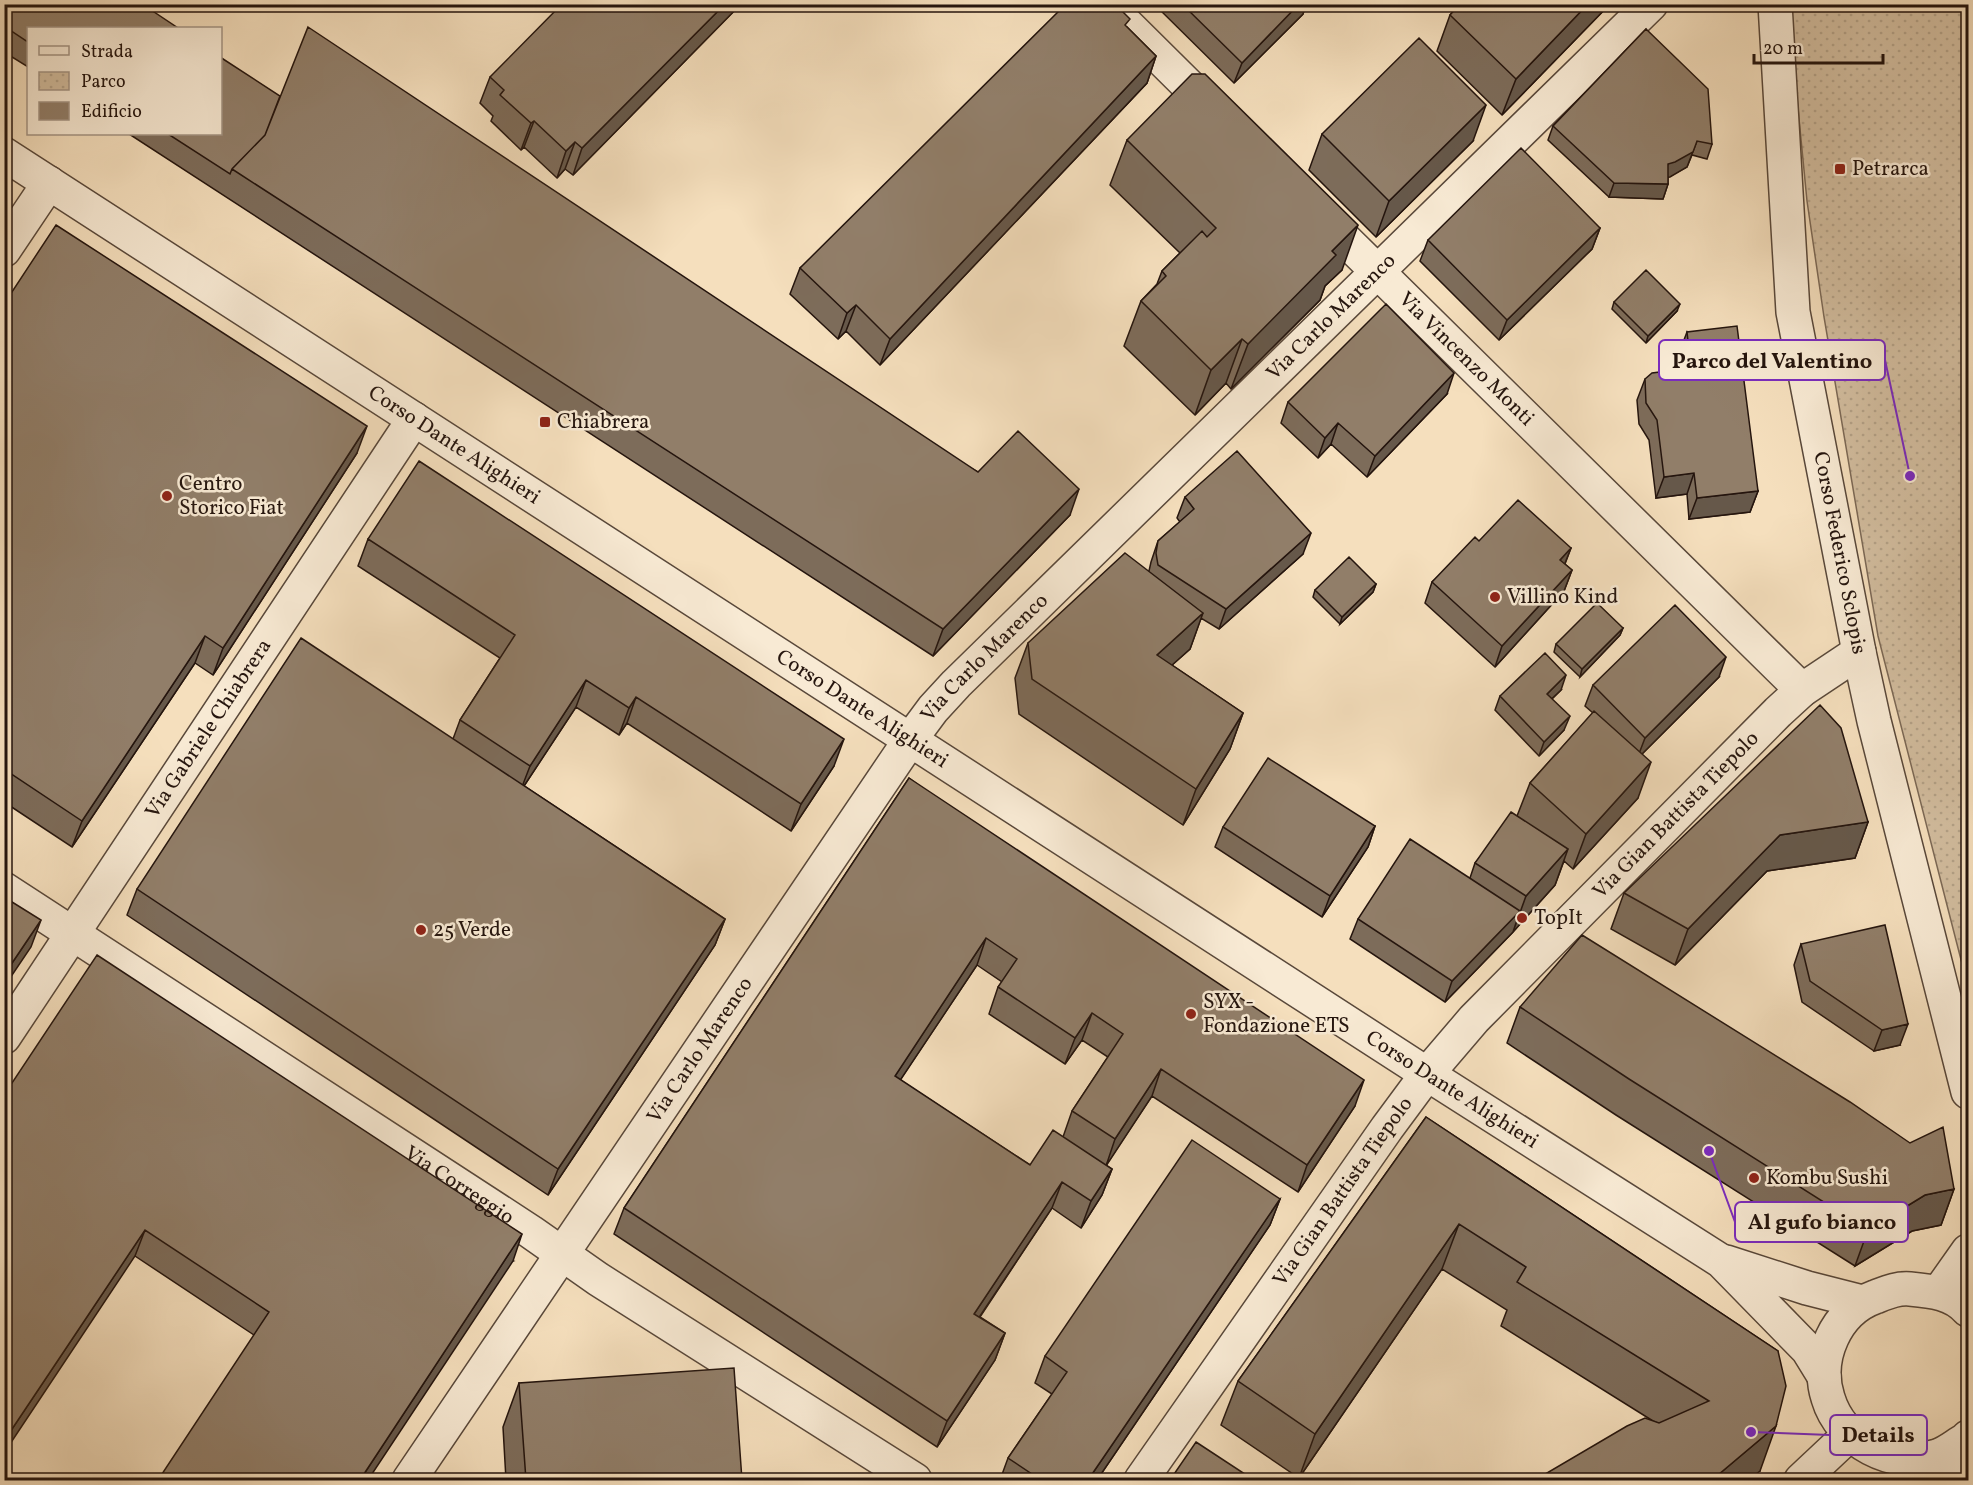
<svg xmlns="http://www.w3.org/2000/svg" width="1973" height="1485" font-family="Vollkorn,serif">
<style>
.park{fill:url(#park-dots);stroke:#7c6956;stroke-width:1.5}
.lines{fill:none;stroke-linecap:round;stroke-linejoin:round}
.minor-casing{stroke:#59483a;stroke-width:36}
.tertiary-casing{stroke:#59483a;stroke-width:36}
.minor{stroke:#f8ead4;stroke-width:33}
.tertiary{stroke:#f8ead4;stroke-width:33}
.wall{fill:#7d6c5a;stroke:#25150e;stroke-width:1.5;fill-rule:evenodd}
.shaded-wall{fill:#66584a;stroke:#25150e;stroke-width:1.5}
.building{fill:#917e69;stroke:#25150e;stroke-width:1.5}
.poi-dot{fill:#8f2418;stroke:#f8ead4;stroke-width:2}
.labels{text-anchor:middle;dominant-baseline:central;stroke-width:5;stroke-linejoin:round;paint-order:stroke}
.poi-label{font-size:21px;fill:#25150e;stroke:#f8ead4;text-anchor:start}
.street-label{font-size:21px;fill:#25150e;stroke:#f8ead4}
.leader{fill:none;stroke:#7b2cbf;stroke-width:2}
.callout-dot{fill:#7b2cbf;stroke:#f8ead4;stroke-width:2}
.callout{fill:#f8ead4;stroke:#7b2cbf;stroke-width:2}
.callout-label{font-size:22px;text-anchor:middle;font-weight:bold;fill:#25150e}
</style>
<defs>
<pattern id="park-dots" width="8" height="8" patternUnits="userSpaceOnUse" patternTransform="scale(1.5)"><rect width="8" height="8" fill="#d2bd9f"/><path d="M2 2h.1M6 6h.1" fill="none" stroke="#b4a288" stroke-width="1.8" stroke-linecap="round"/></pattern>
</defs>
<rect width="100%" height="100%" fill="#f5dfbd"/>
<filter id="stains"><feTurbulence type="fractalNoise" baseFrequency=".00333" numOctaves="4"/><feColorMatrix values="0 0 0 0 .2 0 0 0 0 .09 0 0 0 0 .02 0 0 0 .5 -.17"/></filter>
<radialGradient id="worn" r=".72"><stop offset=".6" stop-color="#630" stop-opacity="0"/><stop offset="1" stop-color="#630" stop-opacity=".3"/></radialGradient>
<path class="park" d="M1788 5H1968V987L1878 636 1824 317 1807 201Z"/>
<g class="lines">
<g class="minor-casing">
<g id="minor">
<path d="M1106 4 1217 114"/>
<path id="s1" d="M1775 4 1793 312 1859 652 1874 721 1968 1092"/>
<path id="s2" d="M1318 213 1802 690"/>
<path d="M4 250 49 183"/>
<path id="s3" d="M4 889 531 1232 598 1279 915 1480"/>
<path id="s4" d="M4 1037 414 419"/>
<path d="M1939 1292 1968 1251"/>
<path id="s5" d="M409 1480 910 740 933 709 956 684 1651 4"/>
<path id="s6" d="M1141 1480 1387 1128 1427 1074 1474 1019 1778 712 1802 690 1859 652"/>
</g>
</g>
<g class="tertiary-casing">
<g id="tertiary">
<path id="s7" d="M4 154 1427 1074 1721 1261 1808 1350 1824 1376"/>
<path d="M1726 1262 1807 1288 1862 1302"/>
<path d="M1968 1310C1953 1293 1932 1291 1910 1289 1897 1288 1888 1292 1875 1297 1836 1311 1815 1358 1828 1398 1841 1442 1893 1469 1937 1456 1947 1453 1956 1445 1965 1440L1968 1437"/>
<path d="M1938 1456 1968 1469"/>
<path d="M1801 1480 1850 1434"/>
</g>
</g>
<use href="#minor" class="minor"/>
<use href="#tertiary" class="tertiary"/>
</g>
<path class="wall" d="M4 4 28 28V67L4 52Z
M741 4 573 175 565 169 557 178 524 147 521 150 491 121 493 116 480 103 490 77Z
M1154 4H1306L1303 14 1234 83Z
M1460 4H1610L1502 115 1437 51 1450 15Z
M1127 27 1156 56 1147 83 880 365 846 331 838 339 790 294 800 268Z
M1646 29 1712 144 1707 159 1692 155 1687 167 1668 177V184L1663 199 1609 197 1548 140 1553 126Z
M280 96 978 472 1070 515 933 656 129 134H220Z
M1322 134 1473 141 1376 237 1309 170Z
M1127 140 1342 270 1325 286 1320 300 1231 389 1226 383 1195 415 1124 346 1141 301 1157 284 1162 271 1180 253 1110 185Z
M1600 228 1592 249 1499 340 1420 261 1428 240Z
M1614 302 1677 311 1646 343 1612 309Z
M4 304 357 453 213 675 195 663 72 847 4 802Z
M1687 332 1758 491 1750 512 1689 519 1687 494 1656 498 1649 440 1639 424 1637 400 1645 379 1681 369 1679 353Z
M1447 394 1367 477 1331 444 1318 458 1281 423 1288 402Z
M1185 497 1303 554 1219 629 1201 618 1190 649 1172 665 1243 713 1230 749 1183 825 1019 714 1015 678 1028 643 1149 571 1151 562 1158 541 1180 522 1177 518Z
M368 539 834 766 791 831 627 723 619 735 576 707 524 786 725 919 715 945 548 1195 127 915 137 889 453 739 460 720 500 658 358 566Z
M1479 541 1571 548 1565 564 1572 570 1564 591 1495 667 1425 603 1432 582Z
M1376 584 1373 592 1340 624 1313 597 1315 590Z
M1623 628 1620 635 1580 677 1554 652 1556 644Z
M1719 677 1642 754 1638 798 1573 869 1564 861 1555 885 1513 932 1445 1002 1350 939 1358 919 1470 878 1475 863 1517 816 1530 783 1593 713 1585 706 1593 685Z
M1561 690 1552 699 1564 730 1539 756 1495 710 1500 696Z
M909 778 1355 1106 1298 1192 1152 1096 1106 1165 1112 1169 1102 1195 1081 1228 1052 1208 980 1317 1005 1333 995 1360 937 1447 614 1234 624 1208ZM977 965 1002 982 998 987 989 1014 1065 1064 1082 1040 1108 1057 1072 1111 1063 1137 1030 1165 900 1080Z
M1868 822 1855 858 1767 871 1675 965 1611 929 1624 893Z
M1375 826 1368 847 1322 917 1215 847 1223 827Z
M1801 944 1900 1045 1874 1051 1802 1002 1794 965Z
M1520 1007 1954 1189 1941 1225 1912 1231 1855 1266 1616 1115 1507 1043Z
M4 1095 513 1261 254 1335 135 1256Z
M1426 1117 1778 1351 1760 1471 1653 1421 1501 1326 1507 1310 1442 1269 1299 1478 1221 1425 1238 1381Z
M1280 1199 1270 1225 1097 1480H1000L1008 1458 1052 1394 1035 1383 1045 1356Z
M519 1383 742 1480H506L503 1427Z"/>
<path class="shaded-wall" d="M725 4H741L573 175 582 148Z
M1299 4H1306L1303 14 1234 83 1242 63Z
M1588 4H1610L1502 115 1516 79Z
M1156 56 1147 83 880 365 890 339Z
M1486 105 1473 141 1376 237 1389 201Z
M534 121 524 147 521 150 531 123Z
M1697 141 1687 167 1670 177 1662 178 1668 164Z
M575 142 565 169 557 178 566 151Z
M1614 183 1668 184 1663 199 1609 197Z
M1358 225 1342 270 1325 286 1320 300 1231 389 1248 344 1332 251Z
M1600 228 1592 249 1499 340 1507 320Z
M1680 304 1677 311 1646 343 1648 336Z
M856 305 846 331 838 339 847 313Z
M1242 339 1226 383 1195 415 1211 370Z
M1454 373 1447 394 1367 477 1375 456Z
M1338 423 1331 444 1318 458 1325 438Z
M367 426 357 453 213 675 223 648Z
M1694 473 1687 494 1656 498 1664 477Z
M1079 489 1070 515 933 656 943 629Z
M1758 491 1750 512 1689 519 1697 498Z
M1311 533 1303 554 1219 629 1226 609Z
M1571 548 1563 568 1560 560Z
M1572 570 1564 591 1495 667 1502 646Z
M1376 584 1373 592 1340 624 1342 617Z
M1203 613 1190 649 1143 691 1157 655Z
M1623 628 1620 635 1580 677 1582 669Z
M205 636 195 663 72 847 82 821Z
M1726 657 1719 677 1637 759 1645 738Z
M1566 675 1561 690 1542 708 1547 694Z
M586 680 576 707 520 792 530 766Z
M636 697 627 723 619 735 629 708Z
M1243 713 1230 749 1183 825 1196 789Z
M1570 716 1564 730 1539 756 1544 742Z
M844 739 834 766 791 831 801 804Z
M1651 762 1638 798 1573 869 1586 834Z
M1868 822 1855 858 1767 871 1675 965 1688 929 1780 835Z
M1375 826 1368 847 1322 917 1330 896Z
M1568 849 1555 885 1513 932 1526 896Z
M1520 911 1513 932 1445 1002 1452 981Z
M725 919 715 945 548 1195 558 1169Z
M41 920 31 947 4 987V975Z
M986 938 977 965 885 1103 895 1076Z
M1092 1013 1082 1040 1065 1064 1075 1038Z
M1908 1024 1900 1045 1874 1051 1882 1030Z
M1161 1069 1152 1096 1106 1166 1115 1139Z
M1364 1080 1355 1106 1298 1192 1307 1165Z
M1112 1169 1102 1195 1081 1228 1091 1201Z
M1062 1182 1052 1208 964 1340 974 1314Z
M1954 1189 1941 1225 1912 1231 1855 1266 1868 1230 1925 1195Z
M1280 1199 1270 1225 1097 1480H1088Z
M1459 1224 1442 1269 1299 1478 1315 1434Z
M145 1230 135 1256 4 1453V1441Z
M522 1234 513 1261 368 1480H360Z
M1005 1333 995 1360 937 1447 947 1421Z
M1776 1426 1760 1471 1748 1480H1712Z"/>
<path class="building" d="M4 4H142L178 28H28V42L4 26Z
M562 4H725L582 148 575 142 566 151 534 121 531 123 500 95 504 90 490 77Z
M1066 4H1115L1130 19 1125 25 1156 56 890 339 856 305 847 313 800 268Z
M1182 4H1299L1242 63Z
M1460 4H1588L1516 79 1450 15Z
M308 27 978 472 1018 431 1079 489 943 629 232 169 265 135Z
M1646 29 1708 89 1712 144 1697 141 1693 152 1675 162 1668 164V184L1614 183 1553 126Z
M1419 38 1486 105 1389 201 1322 134Z
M220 57 280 96 265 135 232 169 230 174 168 134H220Z
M1192 74H1205L1358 225 1332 251 1336 255 1248 344 1242 339 1211 370 1141 301 1166 276 1162 271 1202 231 1207 237 1216 228 1127 140Z
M1521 148 1600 228 1507 320 1428 240Z
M56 225 367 426 223 648 205 636 82 821 4 769V304Z
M1646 270 1680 304 1648 336 1614 302Z
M1386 304 1454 373 1375 456 1338 423 1325 438 1288 402Z
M1737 326 1758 491 1697 498 1694 473 1664 477 1657 420 1646 403 1645 379 1652 373 1691 368 1687 332Z
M1237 451 1311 533 1226 609 1158 565 1156 553 1158 541 1194 509 1185 497Z
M419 461 844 739 801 804 636 697 629 708 586 680 530 766 460 720 515 635 368 539Z
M1518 500 1571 548 1560 560 1572 570 1502 646 1432 582 1475 537 1479 541Z
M1125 553 1203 613 1157 655 1243 713 1196 789 1032 679 1028 643Z
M1349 557 1376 584 1342 617 1315 590Z
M1597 603 1623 628 1582 669 1556 644Z
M1675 605 1726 657 1645 738 1593 685Z
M301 638 725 919 558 1169 137 889Z
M1545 653 1566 675 1547 694 1570 716 1544 742 1500 696Z
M1820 705 1841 728 1868 822 1780 835 1688 929 1624 893Z
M1594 711 1651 762 1586 834 1530 783Z
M1268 758 1375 826 1330 896 1223 827Z
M909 778 1364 1080 1307 1165 1161 1069 1115 1139 1072 1111 1123 1034 1092 1013 1075 1038 998 987 1017 959 986 938 895 1076 1030 1165 1053 1130 1112 1169 1091 1201 1062 1182 974 1314 1005 1333 947 1421 624 1208Z
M1511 812 1568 849 1526 896 1475 863Z
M1410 839 1520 911 1452 981 1358 919Z
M4 897 41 920 4 975Z
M1885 925 1908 1024 1882 1030 1810 981 1801 944Z
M1582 935 1850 1102 1910 1143 1943 1127 1954 1189 1925 1195 1868 1230 1629 1079 1520 1007Z
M97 955 522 1234 360 1480H158L269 1312 145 1230 4 1441V1095Z
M1426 1117 1778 1351 1786 1386 1776 1426 1712 1480H1535L1627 1426 1645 1418 1659 1423 1709 1401 1517 1282 1526 1267 1459 1224 1315 1434 1238 1381Z
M1192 1140 1280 1199 1088 1480H1041L1008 1458 1067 1372 1045 1356Z
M734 1368 742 1480H526L519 1383Z
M1196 1442 1254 1480H1170Z"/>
<g class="poi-dot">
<rect x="1834" y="163" width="12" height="12" rx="3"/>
<rect x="539" y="416" width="12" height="12" rx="3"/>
<circle cx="167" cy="496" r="6"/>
<circle cx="1495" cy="597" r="6"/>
<circle cx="1522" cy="918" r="6"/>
<circle cx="421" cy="930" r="6"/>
<circle cx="1191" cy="1014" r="6"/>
<circle cx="1754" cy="1178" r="6"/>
</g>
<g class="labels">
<g class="poi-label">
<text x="1852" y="169">Petrarca</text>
<text x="557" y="422">Chiabrera</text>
<text x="179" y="484">Centro<tspan x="179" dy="24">Storico Fiat</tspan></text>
<text x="1507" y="597">Villino Kind</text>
<text x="1534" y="918">TopIt</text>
<text x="433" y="930">25 Verde</text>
<text x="1203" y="1002">SYX -<tspan x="1203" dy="24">Fondazione ETS</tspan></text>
<text x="1766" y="1178">Kombu Sushi</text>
</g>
<g class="street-label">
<text stroke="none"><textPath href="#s5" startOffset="1491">Via Carlo Marenco</textPath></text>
<text stroke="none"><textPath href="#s2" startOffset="208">Via Vincenzo Monti</textPath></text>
<text stroke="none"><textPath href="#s7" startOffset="536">Corso Dante Alighieri</textPath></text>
<text stroke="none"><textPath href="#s1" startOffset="554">Corso Federico Sclopis</textPath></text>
<text stroke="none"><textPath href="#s5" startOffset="1005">Via Carlo Marenco</textPath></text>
<text stroke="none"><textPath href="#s7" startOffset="1022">Corso Dante Alighieri</textPath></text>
<text stroke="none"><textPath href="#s4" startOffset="370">Via Gabriele Chiabrera</textPath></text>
<text stroke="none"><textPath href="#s6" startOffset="856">Via Gian Battista Tiepolo</textPath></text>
<text stroke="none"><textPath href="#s5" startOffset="519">Via Carlo Marenco</textPath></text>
<text stroke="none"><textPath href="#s7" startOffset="1724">Corso Dante Alighieri</textPath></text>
<text stroke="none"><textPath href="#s3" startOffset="543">Via Correggio</textPath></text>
<text stroke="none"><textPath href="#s6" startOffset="352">Via Gian Battista Tiepolo</textPath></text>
</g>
</g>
<path class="leader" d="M1910 476L1885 360M1709 1151L1735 1222M1751 1432L1830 1435"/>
<g class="callout-dot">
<circle cx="1910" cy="476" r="6"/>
<circle cx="1709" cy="1151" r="6"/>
<circle cx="1751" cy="1432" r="6"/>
</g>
<g class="callout">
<rect x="1659" y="340" width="226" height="40" rx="6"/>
<rect x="1735" y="1202" width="173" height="40" rx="6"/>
<rect x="1830" y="1415" width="97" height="40" rx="6"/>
</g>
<g class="callout-label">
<text x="1772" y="368">Parco del Valentino</text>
<text x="1822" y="1229">Al gufo bianco</text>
<text x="1878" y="1442">Details</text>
</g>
<rect width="1973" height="1485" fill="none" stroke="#f5dfbd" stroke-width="24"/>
<rect x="6" y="6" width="1961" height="1473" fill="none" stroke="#25150e" stroke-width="3"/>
<rect x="12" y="12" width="1949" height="1461" fill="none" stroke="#25150e" stroke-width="1.5"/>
<rect x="27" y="27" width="195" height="108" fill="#f8ead4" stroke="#a49585" stroke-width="1.5"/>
<rect x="39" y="46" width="30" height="9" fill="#f8ead4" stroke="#a49585" stroke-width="1.5"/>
<text x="81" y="57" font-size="18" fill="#25150e">Strada</text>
<rect x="39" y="72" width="30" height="18" fill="url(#park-dots)" stroke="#a49585" stroke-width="1.5"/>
<text x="81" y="87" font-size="18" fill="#25150e">Parco</text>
<rect x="39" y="102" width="30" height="18" fill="#917e69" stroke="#a49585" stroke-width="1.5"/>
<text x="81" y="117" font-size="18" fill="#25150e">Edificio</text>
<path d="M1754 54v9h129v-9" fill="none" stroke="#25150e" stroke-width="3"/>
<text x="1763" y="54" font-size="18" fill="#25150e" stroke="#f8ead4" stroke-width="4.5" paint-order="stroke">20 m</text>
<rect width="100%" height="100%" filter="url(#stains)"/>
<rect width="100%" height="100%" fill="url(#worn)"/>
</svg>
